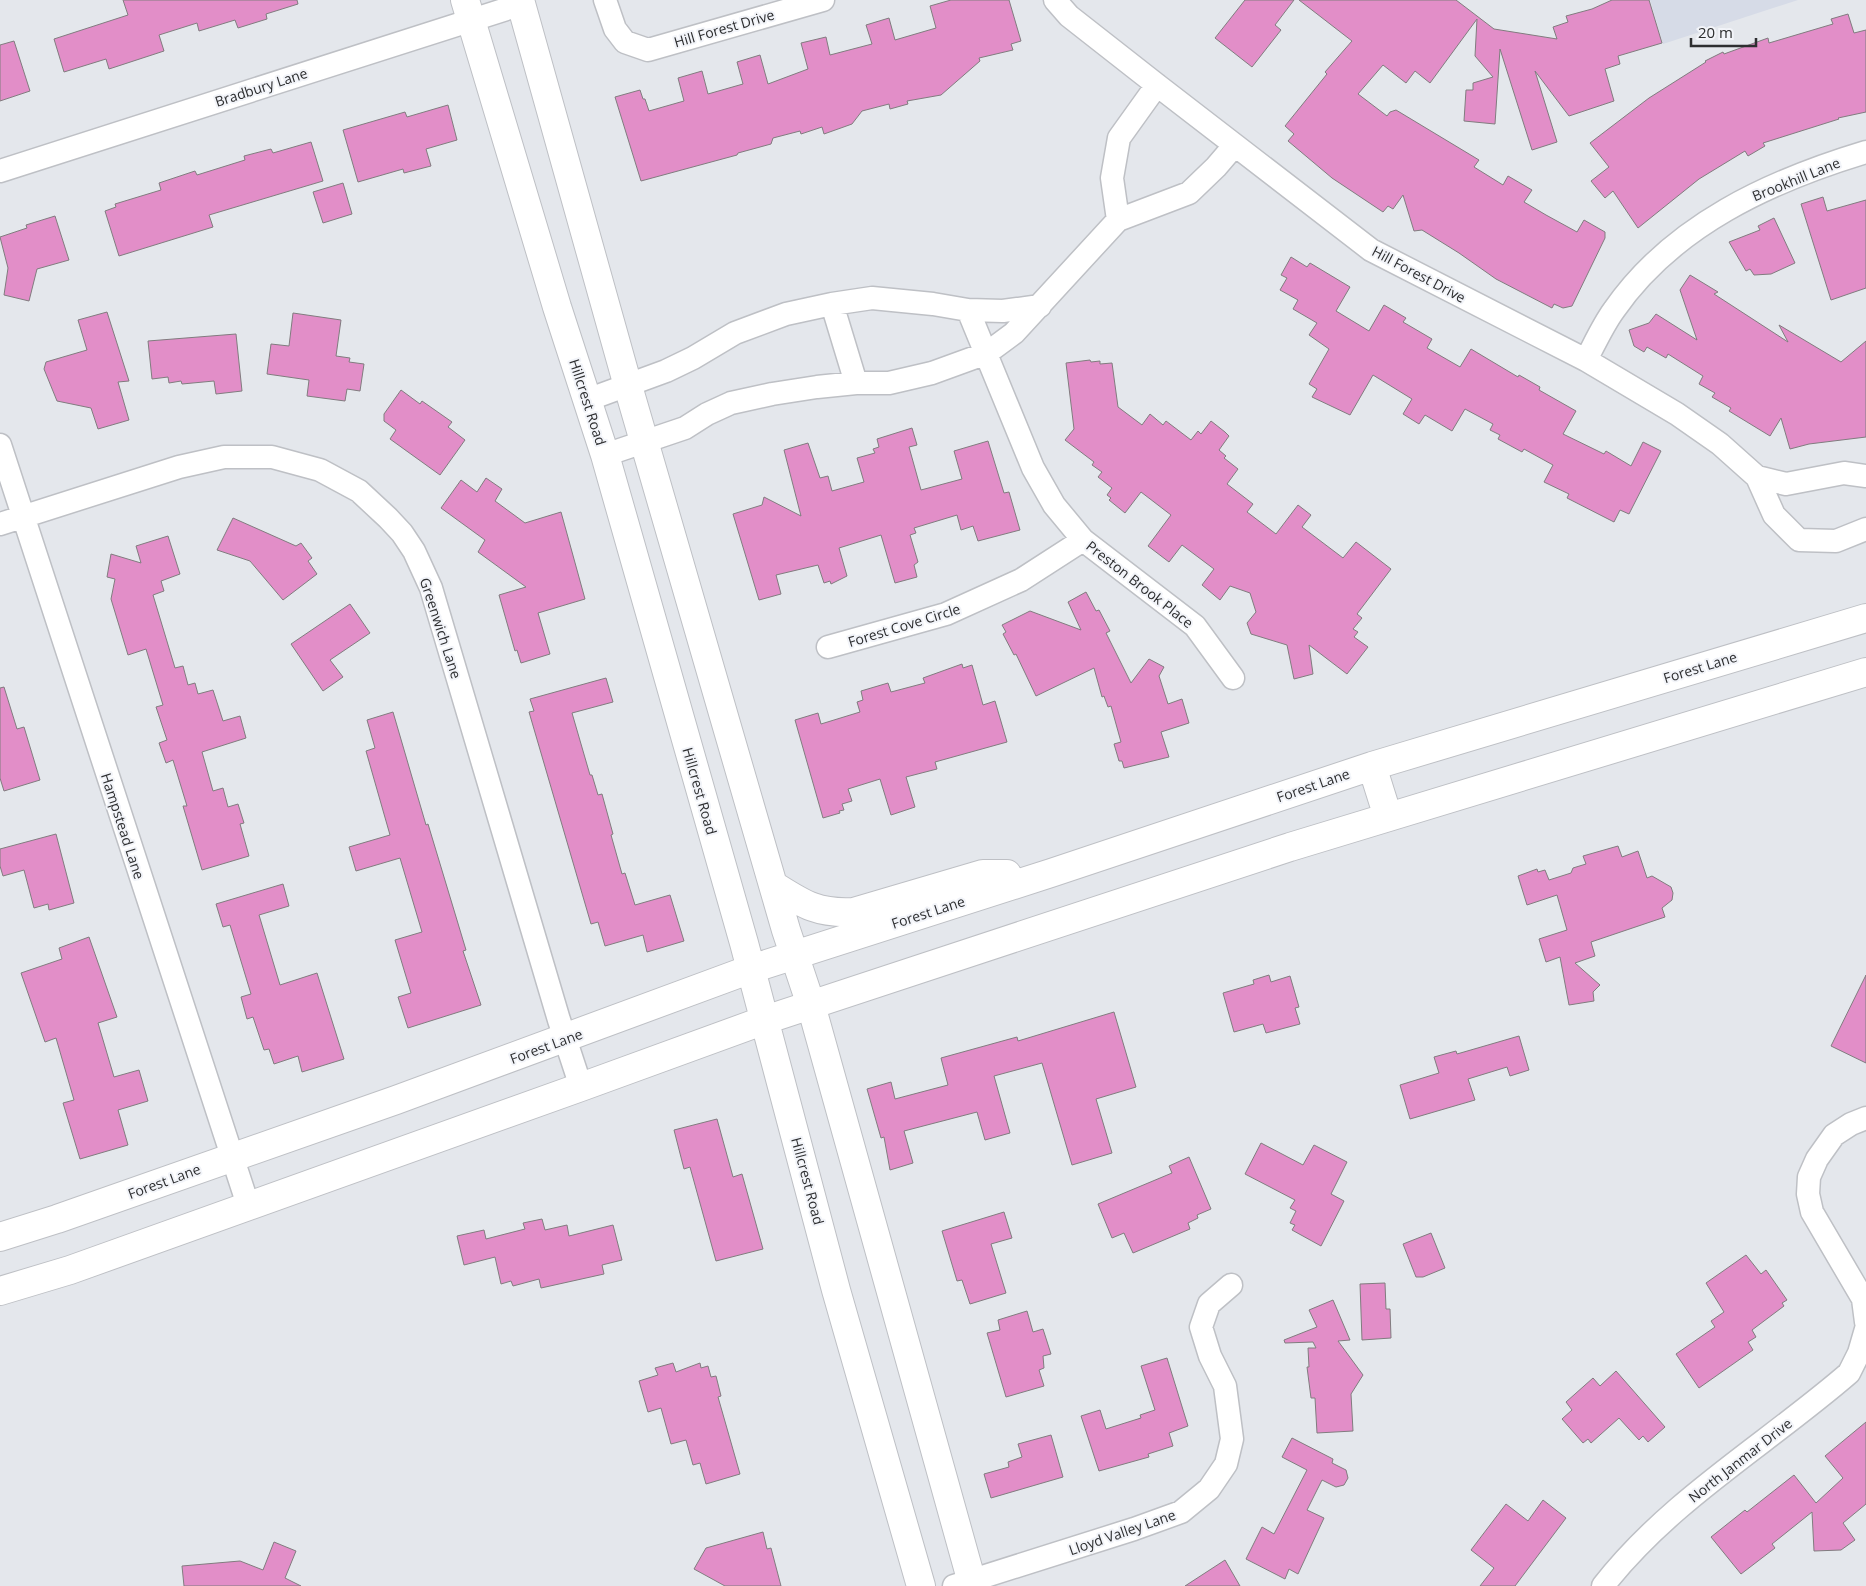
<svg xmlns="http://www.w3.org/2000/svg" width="1866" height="1586" font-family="'Open Sans',sans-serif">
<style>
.built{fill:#d6dbe7}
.building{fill:#e28ec8;stroke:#817c7f}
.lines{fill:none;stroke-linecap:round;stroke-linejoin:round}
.street-casing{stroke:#bec0c5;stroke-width:25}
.secondary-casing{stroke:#bec0c5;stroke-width:30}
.street{stroke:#fff;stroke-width:22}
.secondary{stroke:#fff;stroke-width:28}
.labels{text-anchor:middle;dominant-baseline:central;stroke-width:4;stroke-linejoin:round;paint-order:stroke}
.street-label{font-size:14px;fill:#2d2e30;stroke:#f2f4f9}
</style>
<rect width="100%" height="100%" fill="#e4e7ec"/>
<path class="built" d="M1650 0H1798L1663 44Z"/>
<path class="building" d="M123 0H297L298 4 266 14 267 19 238 28 235 20 199 31 197 23 159 35 164 51 109 69 106 59 64 72 54 39 128 15Z
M951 0H1009L1021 41 1011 44 1013 50 979 58 980 61 941 95 907 101 908 104 890 109 889 104 862 111 852 124 824 134 822 127 801 134 800 131 773 138 771 144 738 153 737 155 641 181 615 97 640 90 643 99H645L649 111 684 101 678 78 702 71 708 94 743 84 737 62 760 55 768 84 808 69 801 43 826 37 830 55 872 44 866 25 889 18 895 40 936 28 930 6Z
M1245 0H1294L1275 25 1281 30 1252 67 1215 38Z
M1299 0H1456L1494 29 1557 39 1553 27 1568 22 1566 16 1592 9 1612 0H1649L1662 43 1618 56 1620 64 1605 69 1614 101 1569 116 1535 71 1557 142 1532 150 1500 49 1495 124 1464 121 1466 90H1473V83L1493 77 1475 56 1477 19 1430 83 1415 71 1406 83 1383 65 1358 94 1387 116 1390 112 1396 110 1479 160 1474 167 1503 185 1508 176 1532 190 1524 202 1546 215 1577 232 1584 220 1605 232V238L1572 306 1563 308 1554 304 1552 308 1496 279 1459 253 1422 230 1414 231 1403 195 1393 209 1388 206 1383 212 1332 178 1288 141 1294 134 1285 126 1327 74 1325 72 1352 41Z
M1848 14 1854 33 1866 30V112L1838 118 1839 119 1763 143 1765 146 1748 156 1745 151 1699 179 1638 228 1613 191 1605 198 1591 181 1609 167 1590 143 1649 98 1706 62 1705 61 1723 52 1724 54 1768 38 1769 43 1833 24 1831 19Z
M14 41 30 91 0 101V45Z
M448 105 457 140 426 149 431 166 404 173 403 169 358 182 343 130 405 112 407 117Z
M311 142 323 181 209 215 213 227 119 256 105 211 116 207 115 204 161 190 159 183 195 171 197 175 245 160 244 156 271 149 273 153Z
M343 183 352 214 323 223 313 192Z
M1823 197 1827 211 1866 200V288L1831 300 1801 204Z
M55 216 69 260 37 269 29 301 4 295 8 268 0 237 27 228 26 225Z
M1774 218 1795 263 1771 274 1754 275 1750 269 1746 271 1729 242 1760 230 1758 226Z
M1291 257 1307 267 1310 263 1350 287 1336 311 1369 331 1384 305 1406 318 1403 322 1432 339 1427 348 1460 367 1471 349 1518 377 1519 375 1540 387 1539 390 1576 411 1563 434 1604 454 1606 451 1631 466 1643 442 1661 451 1629 514 1620 510 1614 522 1567 498 1569 494 1544 482 1553 465 1524 449 1522 452 1498 439 1500 435 1490 430 1493 424 1465 409 1452 431 1425 415 1419 424 1403 414 1412 399 1373 375 1350 415 1312 397 1317 389 1309 384 1329 349 1309 335 1317 323 1293 309 1298 300 1280 290 1287 278 1281 275Z
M1690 275 1718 292 1714 294 1788 342 1779 325 1841 362 1866 341V437L1809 444 1790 449 1781 418 1770 436 1729 411 1731 408 1712 397 1715 393 1699 384 1703 376 1668 354 1666 358 1647 347 1644 352 1634 346 1629 330 1649 323 1656 314 1697 340 1680 290Z
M107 312 129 381 118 382 129 420 98 429 91 408 57 401 44 369 46 362 87 350 78 320Z
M293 313 341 320 336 356 350 358 349 362 364 364 360 391 347 389 345 401 307 396 309 380 267 374 271 344 289 346Z
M236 334 242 391 216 394 214 381 182 384 181 381 169 383 168 377 152 379 148 341Z
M1090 360 1091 362 1100 361V364L1112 363 1118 407 1142 425 1150 414 1163 425 1166 421 1191 440 1198 431 1201 434 1211 421 1225 432 1229 436 1219 450 1226 456 1224 458 1238 469 1227 484 1253 504 1247 512 1276 534 1298 505 1311 515 1302 527 1343 558 1356 542 1391 569 1357 614 1362 618 1353 629 1358 632 1354 637 1368 647 1347 674 1309 645 1313 674 1294 679 1287 645 1251 634 1247 623 1256 612 1250 593 1230 586 1220 600 1202 585 1214 569 1182 545 1169 562 1148 546 1171 515 1141 492 1125 513 1109 500 1111 498 1107 495 1112 488 1098 477 1102 472 1092 465 1094 462 1065 440 1074 429 1066 363Z
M401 390 420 404 422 401 452 422 448 427 465 440 440 475 390 439 396 430 384 421V414Z
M912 428 917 445 909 447 921 490 962 479 954 451 988 441 1004 493 1009 492 1020 530 978 541 973 526 961 530 957 515 914 528 916 533 910 535 918 562 914 565 917 577 895 583 881 535 839 548 847 576 831 584 830 581 824 583 818 565 776 575 781 594 759 600 733 514 762 505 764 497 801 516 784 450 808 443 820 478 828 476 832 491 864 482 857 458 875 453 873 449 879 447 877 439Z
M486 478 502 489 495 501 525 523 561 512 585 599 538 613 550 654 521 663 517 650 515 651 499 595 526 587 478 552 485 540 441 508 461 480 477 492Z
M233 518 296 546 301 543 312 558 308 561 317 574 283 600 250 561 217 550Z
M168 536 180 574 161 581 164 591 153 595 175 668 183 666 188 685 195 683 198 694 213 690 223 721 240 716 246 738 202 752 213 791 223 788 228 807 238 804 244 823 240 824 249 856 202 870 183 806H187L173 760 166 763 159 743 167 740 156 707 163 705 146 649 128 655 111 599 115 579 107 577 111 554 141 563 136 546Z
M1086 592 1096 611 1099 610 1110 631 1106 633 1131 683 1149 659 1164 667 1159 676 1168 704 1182 699 1189 723 1161 732 1169 757 1124 768 1122 761H1119L1114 744 1121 742 1111 706 1108 707 1104 696 1102 697 1094 668 1036 696 1016 654 1014 655 1003 634 1006 632 1002 625 1030 611 1081 630 1068 602Z
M350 604 370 633 330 660 343 677 323 691 291 644Z
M962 664 963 668 972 665 983 705 995 701 1007 742 935 762 937 769 906 777 915 807 891 815 880 779 848 789 852 801 842 804 844 810 839 811 840 813 823 818 795 720 818 713 821 724 860 712 857 702 863 700 861 691 888 683 891 692 925 683 923 678Z
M606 678 613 702 572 713 590 775H592L598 795 602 794 613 834 611 835 622 874 625 873 635 905 670 895 684 941 647 952 643 935 605 946 598 922 591 924 529 712 534 711 530 699Z
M4 687 17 729 24 727 40 780 4 791 0 778V688Z
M393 712 426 825 428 824 466 950 463 951 481 1005 408 1028 398 997 411 993 395 940 422 932 400 858 356 871 349 847 390 835 366 751 375 748 367 720Z
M56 834 74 903 49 910 48 904 34 908 24 870 3 876 0 866V849Z
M1618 846 1622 857 1638 851 1647 878 1652 876 1671 887 1673 893 1672 900 1662 908 1665 917 1591 942 1595 956 1575 963 1600 985 1593 992 1594 1001 1569 1005 1560 957 1546 962 1539 939 1567 930 1557 895 1527 905 1518 876 1537 869 1538 872 1545 870 1549 880 1571 873 1573 868 1586 864 1583 856Z
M283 884 289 906 259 915 280 985 317 973 344 1059 302 1072 298 1056 274 1064 269 1049 264 1050 253 1017 247 1019 241 997 251 994 230 925 223 927 216 904Z
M89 937 117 1017 98 1023 114 1077 139 1070 148 1101 118 1110 128 1145 80 1159 63 1103 74 1100 56 1038 45 1042 21 973 62 959 59 948Z
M1269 975 1271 982 1290 976 1299 1007 1295 1008 1300 1024 1266 1033 1263 1024 1234 1032 1223 993 1254 984 1253 980Z
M1866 975V1063L1831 1046Z
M1114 1012 1136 1087 1096 1099 1112 1153 1072 1165 1042 1063 994 1076 1010 1133 985 1140 977 1112 904 1131 913 1163 890 1170 884 1137 881 1138 867 1089 891 1082 895 1099 948 1085 941 1058 1017 1037 1018 1041Z
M1519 1036 1529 1070 1510 1076 1507 1067 1468 1079 1475 1100 1410 1119 1400 1085 1439 1073 1434 1057 1456 1051 1457 1054Z
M717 1119 733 1177 742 1174 763 1249 716 1261 690 1167 684 1169 674 1130Z
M1261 1143 1303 1165 1314 1145 1347 1162 1331 1194 1344 1201 1321 1246 1292 1230 1295 1225 1290 1223 1296 1211 1290 1208 1295 1200 1245 1174Z
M1189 1157 1211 1209 1197 1215 1198 1218 1188 1223 1190 1229 1133 1253 1124 1233 1112 1238 1098 1204 1172 1173 1169 1166Z
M1004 1212 1012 1238 991 1244 1006 1293 970 1304 962 1280 957 1281 942 1231Z
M542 1219 545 1230 567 1225 569 1236 613 1225 622 1260 602 1265 604 1274 541 1288 539 1279 513 1286 511 1281 501 1284 495 1257 464 1265 457 1236 484 1230 486 1239 525 1229 523 1223Z
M1431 1233 1445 1268 1423 1277H1416L1403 1244Z
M1746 1255 1761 1274 1766 1270 1787 1300 1782 1303 1784 1306 1752 1330 1756 1337 1748 1342 1753 1350 1699 1388 1676 1354 1715 1327 1711 1321 1724 1312 1706 1283Z
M1385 1283 1386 1309H1390L1391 1338 1362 1340 1360 1284Z
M1333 1300 1350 1340 1338 1341 1363 1375 1351 1394 1353 1431 1317 1433 1315 1398H1311L1307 1367H1309L1308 1348H1316L1313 1342 1285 1343 1284 1340 1317 1327 1309 1310Z
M1027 1311 1033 1332 1043 1329 1051 1354 1043 1356 1044 1368 1039 1370 1044 1386 1006 1397 987 1333 1000 1330 998 1320Z
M1167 1358 1188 1426 1169 1433 1173 1446 1148 1454 1149 1457 1099 1471 1081 1416 1100 1410 1106 1429 1141 1418 1140 1415 1155 1410 1141 1366Z
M673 1363 676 1372 700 1363 701 1368 708 1366 711 1377 716 1376 721 1396 718 1397 740 1474 706 1484 700 1463 693 1465 686 1440 671 1444 661 1408 648 1412 639 1381 658 1375 655 1368Z
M1616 1371 1665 1427 1648 1442 1643 1436 1639 1440 1619 1418 1591 1443 1588 1439 1583 1443 1562 1419 1572 1410 1566 1402 1593 1378 1600 1386Z
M1866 1422V1504L1843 1523 1855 1540 1841 1550 1814 1551 1812 1512 1772 1544 1775 1548 1741 1574 1711 1537 1745 1510 1747 1512 1794 1475 1816 1503 1843 1478 1825 1456Z
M1051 1435 1063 1477 991 1498 984 1474 1009 1467 1008 1462 1022 1457 1018 1444Z
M1292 1438 1333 1459 1332 1463 1346 1470 1348 1478 1344 1485 1336 1487 1322 1480 1307 1510 1324 1518 1298 1574 1289 1569 1285 1579 1246 1559 1262 1527 1274 1534 1307 1470 1282 1457Z
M1543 1500 1566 1518 1515 1586H1480L1494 1568 1471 1550 1506 1504 1528 1521Z
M763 1532 767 1549 771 1548 781 1586H725L694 1569 706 1548Z
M274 1542 296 1551 285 1578 301 1586H184L182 1566 240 1561 263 1570Z
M1225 1560 1240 1586H1185Z"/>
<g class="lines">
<g class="street-casing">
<path id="street" d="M605 0 615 29 625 42 648 50 823 0
M1055 0 1069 16 1157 85 1371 250 1586 360 1677 414 1720 444 1757 477 1774 515 1799 540 1836 541 1866 529
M0 171 522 4
M1118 220 1112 178 1119 138 1157 85
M832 304 856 383
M968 310 1033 468 1054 505 1083 540 1195 626 1233 678
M1586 360C1595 343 1603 325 1614 310 1673 225 1770 181 1866 152
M587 400 666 371 693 358 735 333 786 314 832 304 872 298 933 304 968 310 1003 311 1040 306
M0 445 248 1205
M605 455 685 428 707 414 731 403 772 394 817 387 856 383H889L932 373 987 353 1014 333 1118 220 1189 193 1216 167 1234 146
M1757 477 1786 484 1844 473 1866 476
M0 524 179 467 224 457H272L320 470 359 491 388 518 402 533 414 551 431 588 559 1020 581 1087
M828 647 946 614 1021 580 1083 540
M1866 1118 1851 1124 1834 1135 1817 1159 1809 1177 1808 1194 1812 1212 1863 1299 1866 1322
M954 1586 1134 1529 1181 1512 1209 1489 1226 1464 1232 1439 1225 1386 1210 1356 1201 1327 1209 1304 1231 1285
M1603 1586C1670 1500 1767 1444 1849 1373L1859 1353 1866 1329"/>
</g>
<g class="secondary-casing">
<path id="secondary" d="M465 0 557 307 605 455 744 943 836 1290 921 1586
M520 0 628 386 786 930 811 1005 973 1586
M1372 766 1388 817
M773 885C803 904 817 914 854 912L983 874H1007
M0 1237 57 1219 396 1100 751 969 1051 873 1372 766 1866 618
M0 1291 70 1270 581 1087 765 1020 1290 847 1866 672"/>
</g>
<use href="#street" class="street"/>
<use href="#secondary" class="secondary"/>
</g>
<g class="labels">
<g class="street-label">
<text transform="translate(724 28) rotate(-16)">Hill Forest Drive</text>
<text transform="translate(261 87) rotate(-18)">Bradbury Lane</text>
<text transform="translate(1796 179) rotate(-22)">Brookhill Lane</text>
<text transform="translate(1419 274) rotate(28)">Hill Forest Drive</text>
<text transform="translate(588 402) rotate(72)">Hillcrest Road</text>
<text transform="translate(1140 584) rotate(38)">Preston Brook Place</text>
<text transform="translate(904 625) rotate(-17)">Forest Cove Circle</text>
<text transform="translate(441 628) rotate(72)">Greenwich Lane</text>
<text transform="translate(1700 667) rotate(-17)">Forest Lane</text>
<text transform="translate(1313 785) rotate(-19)">Forest Lane</text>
<text transform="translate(700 791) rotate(74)">Hillcrest Road</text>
<text transform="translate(123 826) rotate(72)">Hampstead Lane</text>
<text transform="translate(928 912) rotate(-18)">Forest Lane</text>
<text transform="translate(546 1046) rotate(-20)">Forest Lane</text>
<text transform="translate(164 1181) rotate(-20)">Forest Lane</text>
<text transform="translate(808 1181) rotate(75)">Hillcrest Road</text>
<text transform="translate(1740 1460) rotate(-38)">North Janmar Drive</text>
<text transform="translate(1122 1532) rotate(-19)">Lloyd Valley Lane</text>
</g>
</g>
<path d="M1691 38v8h65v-8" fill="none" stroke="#2d2e30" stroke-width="2.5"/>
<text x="1698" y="38" font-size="15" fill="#2d2e30" stroke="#f2f4f9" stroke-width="4" paint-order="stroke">20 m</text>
</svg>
